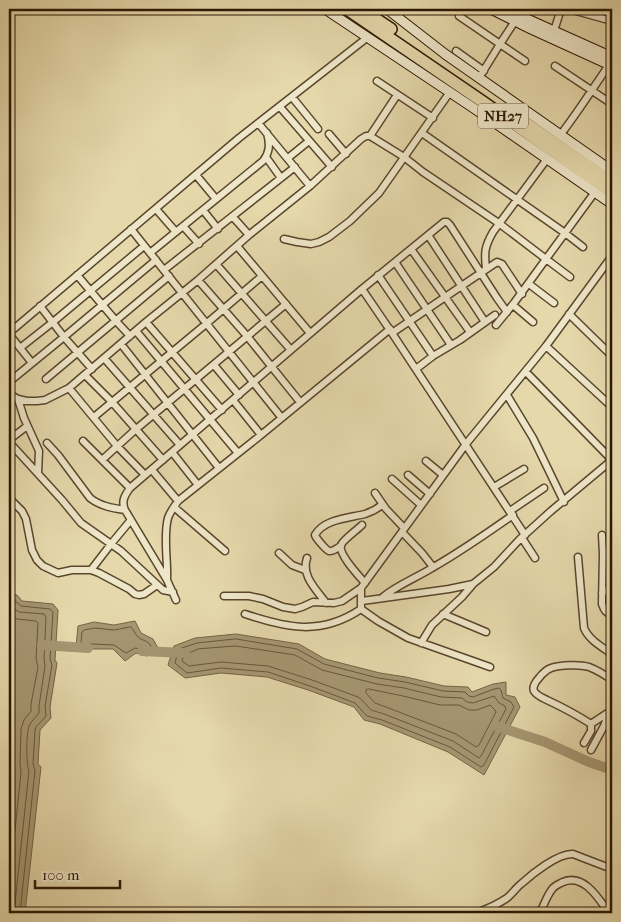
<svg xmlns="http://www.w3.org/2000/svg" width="621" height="922" font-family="'IM FELL French Canon',serif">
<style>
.water{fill:#a69672;stroke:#756346}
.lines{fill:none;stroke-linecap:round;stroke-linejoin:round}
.shore{stroke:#69563a;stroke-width:1}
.river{stroke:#a69672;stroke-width:10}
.street-casing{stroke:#5a462d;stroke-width:9}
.secondary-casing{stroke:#2c1603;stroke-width:11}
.highway-casing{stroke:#2c1603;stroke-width:14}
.street{stroke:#eee6c8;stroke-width:6}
.secondary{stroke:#eee6c8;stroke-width:9}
.highway{stroke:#e5d8ab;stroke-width:11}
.labels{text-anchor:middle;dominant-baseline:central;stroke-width:4;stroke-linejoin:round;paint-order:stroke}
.shield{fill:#eee6c8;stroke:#66543e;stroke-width:1}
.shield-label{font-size:15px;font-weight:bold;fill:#2c1603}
</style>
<rect width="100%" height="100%" fill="#e5d8ab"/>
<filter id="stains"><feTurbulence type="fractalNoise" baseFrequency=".004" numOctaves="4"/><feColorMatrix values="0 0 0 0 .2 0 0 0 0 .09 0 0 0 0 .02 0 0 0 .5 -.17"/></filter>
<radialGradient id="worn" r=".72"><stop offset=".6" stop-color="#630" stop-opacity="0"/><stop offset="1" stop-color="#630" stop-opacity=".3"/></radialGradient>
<path class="water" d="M9 586H10L12 594 17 595 22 601 53 604 58 610 55 660 57 663 50 707 51 718 40 730 38 764 41 767 25 913H9Z
M135 621 141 633 153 639 158 648 147 656 136 653 125 661 113 649H92L85 651 76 647 78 626 94 622 114 625Z
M236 634 299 644 325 659 380 673 406 677 444 686 468 687 472 692 493 684 506 682V695L515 697 520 707 484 775 448 752 380 724 364 720 354 707 308 690 267 677 221 673 185 678 168 665 174 646 195 638Z"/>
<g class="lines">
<path class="shore" d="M9 598 14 600 21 606 50 609 53 612 50 659 52 665 45 706 46 716 36 727 35 730 33 764 35 770 20 913
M9 605 19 612 44 614 46 617 44 659 45 666 39 706V713C36 717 31 721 29 726 26 734 26 764 29 771L14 913
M9 614 17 619 36 621 38 623 36 659 38 667 31 704V711L24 720 21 729 20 764 21 772 9 889
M131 627C134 630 135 634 138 637 142 641 148 640 151 646L150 648 146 650 135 648 126 653 114 645 92 644 86 645 81 643 82 632 84 630 95 628 114 630Z
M236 639 297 649 324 664 378 678 405 682 443 691 465 692 469 696 473 697 494 689 499 688 501 690 503 698 511 702 514 707 484 765 481 767 450 747 382 720 367 716 355 703 310 686 268 672 221 668 187 673 175 663 178 651 179 649 197 643Z
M236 646 295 655 322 670 377 684 404 688 441 697 462 698 467 702 473 703 494 696 499 703 505 706 506 709 481 756 479 758 453 741 384 714 371 710 362 700 358 697 312 680 268 666 221 662 189 666 182 661 184 655 198 649Z
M369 689 403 696 440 705H459L469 710H477L490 705 495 710 496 712 479 745 476 747 456 734 386 707 375 703 366 693V690Z"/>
<path class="river" d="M42 645 88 648
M142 651 185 653
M496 726 545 742 589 762 612 770"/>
<g class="street-casing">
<path id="street" d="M569 9 612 21
M459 16 500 44 479 78
M517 18 500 44 525 61
M553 34 561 9
M456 51 484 71
M555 66 612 104
M377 81 433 118
M292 97 318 129
M280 107 332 167
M259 124 310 186
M422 133 565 233 583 247
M329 134 346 154
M561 134C578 112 593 88 609 65
M370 136 397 95
M266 157 281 178
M288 158 309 141
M196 175 216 199
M156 209 176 232
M203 210 218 229
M233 217 249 235
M183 226 199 244
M131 229 281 417
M428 235 485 322
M284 239 297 242 311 244 319 242 329 237 350 221 379 193 450 92
M237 246 310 333
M411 249 470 332
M150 253 263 161C270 152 270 144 267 133
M395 262 451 345
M216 264 291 350
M486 268C484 252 485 246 493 232L547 159
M164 270 295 167
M77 275 116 321 130 336
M378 275 433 356 416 369
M198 280 247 336 300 402
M529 284 554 303
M362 289 444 222H447L450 225 497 298 507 312
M513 305 533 322
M40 306 64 337 92 369
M569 314 612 356
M146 322 222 410
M496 325 514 303 546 259 570 277
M136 331 238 453
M9 333 239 138 368 37
M392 333 497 262 502 264 522 294
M9 334 32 363
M121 344 219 468
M546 346 612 407
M20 348 53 322 144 246
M433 356 460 340 495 315
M104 358 180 445
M214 365 239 395
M526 372 612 460
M85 375 112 402 163 460
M46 379 169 276
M9 382 64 337 156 260
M69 388 117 446 145 475
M9 394 18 399 27 401H37L45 400 69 388 146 322 198 280 249 235 310 186 361 139 366 136H370L404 157 423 172 500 224 546 259 595 192
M507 395 533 438 564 502
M18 399 24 418 39 451 38 473
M233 400 261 435
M94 417 206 324 262 276
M9 440 27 426
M83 441 130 488
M9 442 62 500 81 523 121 551 163 590 173 592
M47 443 58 455 90 498C100 506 112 508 125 510
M172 452 198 485
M102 460 135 430 286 304
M426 461 443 475
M152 470 178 501
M408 475 430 494
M392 479 421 505
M494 487 524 469
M375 493 386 509 404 528
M9 498 22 511 26 519 32 550 37 560 43 566 58 573 72 570H91L99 573 129 589 135 594 139 595 144 594 157 585
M174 507 225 551
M510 511 544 488
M362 525C357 530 343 540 341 545 338 554 359 576 365 583
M402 532 422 553 433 567
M602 535 603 554 602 604C604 610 606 613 612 615
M522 538 535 558
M341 546C337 548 333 552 329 551 325 549 316 538 315 535 324 519 349 518 365 514 371 512 377 509 382 505
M279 553 292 565 305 570
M603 554 612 548
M578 557 584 628C589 640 602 647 612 654
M307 558C301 576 316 589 326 603
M91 570 111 544 130 521
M167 579C168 560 163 537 168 518 170 512 174 507 178 501L261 435 390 329
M602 593 612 587
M224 596H249L263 599 283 607 295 609 302 607 313 602 334 603 342 601 361 588
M383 597C397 585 416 578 432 568 460 552 486 534 513 515
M176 600 167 580 125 510C121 501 125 495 130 488L362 289 392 333 525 535
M362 601 449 589 473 584 494 567 520 539 551 511 612 460
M361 609V588L466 444 546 346 612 256
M361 609 378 621 408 638 490 667
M245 614C287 628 321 636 361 609
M443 614 486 632
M421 643 432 625 462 597 473 584
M591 724C577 715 562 707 547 700 543 698 537 696 534 691 532 687 536 681 539 678 542 674 546 670 551 668 560 665 580 664 589 667 597 670 605 675 612 680
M584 743 591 731V724L609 712
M591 750 604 726 609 712 612 708
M611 833 612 834
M476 913C487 909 497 905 507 898 512 894 516 888 521 884 532 874 558 853 573 854L612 869
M540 913C544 905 547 895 553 888 556 885 559 884 563 882 584 873 599 899 609 913"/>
</g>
<g class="secondary-casing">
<path id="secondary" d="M325 9 475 109 612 204
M387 9 445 54 612 171
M491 9 531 29 612 66
M505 9 612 57"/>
</g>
<g class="highway-casing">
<path id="highway" d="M347 9 483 102 612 193
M361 9 391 29
M517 117 612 182"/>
</g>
<use href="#street" class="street"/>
<use href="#secondary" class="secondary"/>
<use href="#highway" class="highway"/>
</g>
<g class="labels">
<rect class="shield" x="478" y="103.5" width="50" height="25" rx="4"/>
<g class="shield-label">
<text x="503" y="116">NH27</text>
</g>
</g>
<rect width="621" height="922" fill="none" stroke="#e5d8ab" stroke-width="30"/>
<rect x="10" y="10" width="601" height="902" fill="none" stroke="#2c1603" stroke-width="2.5"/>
<rect x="15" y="15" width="591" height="892" fill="none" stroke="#2c1603"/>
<path d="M35 880v8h85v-8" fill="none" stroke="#2c1603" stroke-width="2.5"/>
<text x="42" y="880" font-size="15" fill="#2c1603" stroke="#eee6c8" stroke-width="4" paint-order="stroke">100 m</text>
<rect width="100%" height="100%" filter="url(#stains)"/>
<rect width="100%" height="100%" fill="url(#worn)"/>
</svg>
